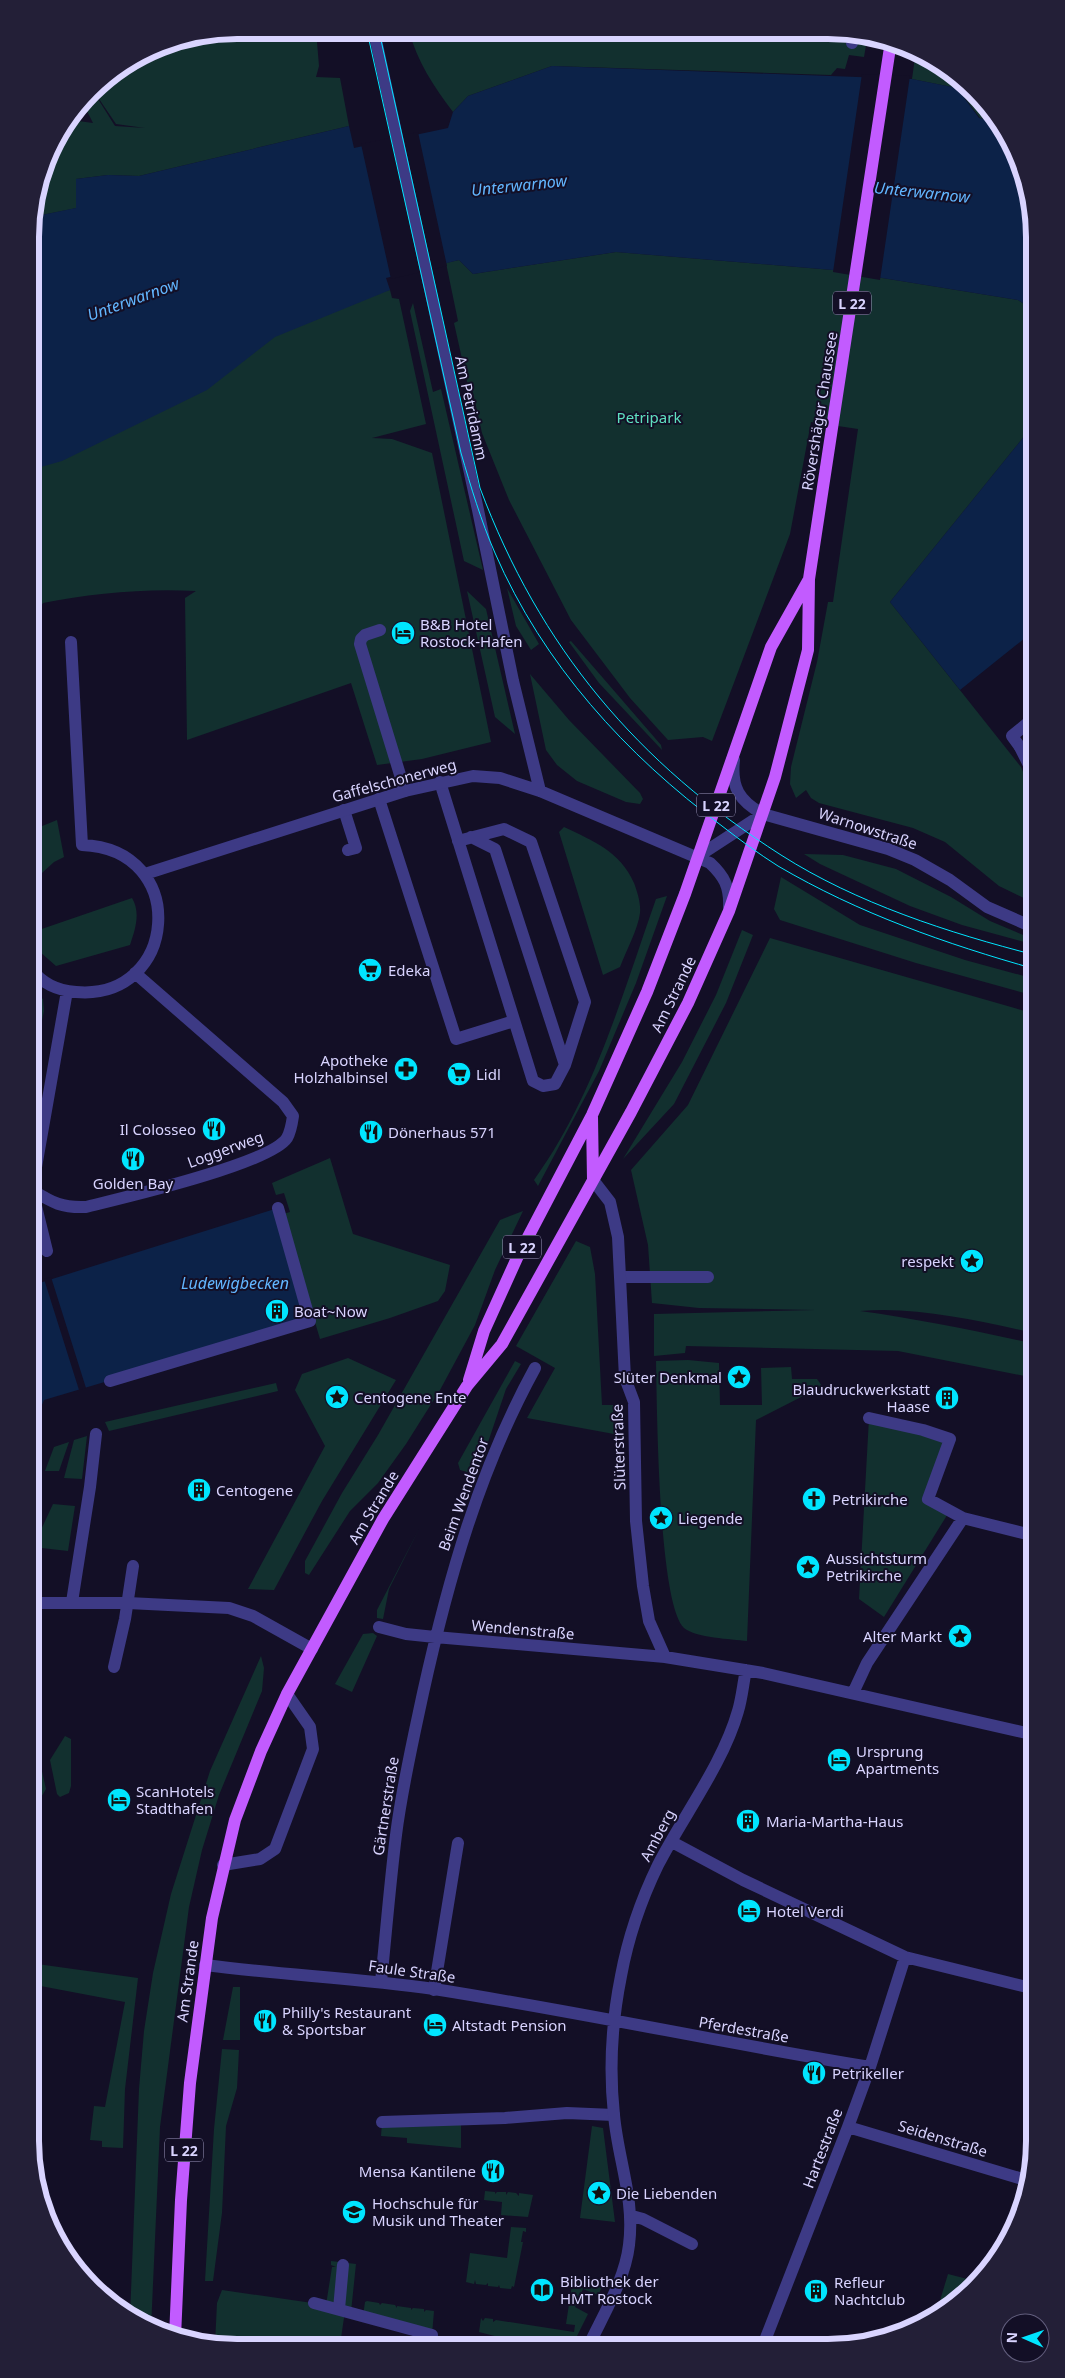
<svg xmlns="http://www.w3.org/2000/svg" width="1065" height="2378" font-family="'Noto Sans',sans-serif">
<style>
.green{fill:#12302f}
.water{fill:#0c2248}
.pier{fill:#130f26}
.lines{fill:none;stroke-linecap:round;stroke-linejoin:round}
.lane{stroke:#3d3a85;stroke-width:12}
.street{stroke:#3d3a85;stroke-width:12}
.primary{stroke:#c25bff;stroke-width:12}
.tram{stroke:#00e5ff;stroke-width:1}
.labels{text-anchor:middle;dominant-baseline:central;stroke-width:4;stroke-linejoin:round;paint-order:stroke}
.shield{fill:#130f26;stroke:#9e99be;stroke-width:1}
.shield-label{font-size:14px;font-weight:bold;fill:#d9d4ff}
.street-label{font-size:15px;fill:#d9d4ff;stroke:#130f26}
.park-label{font-size:15px;fill:#5fe0c0;stroke:#130f26}
.poi-label{font-size:15px;fill:#d9d4ff;stroke:#130f26;text-anchor:start}
.water-label{font-size:16px;font-style:italic;fill:#62b6ff;stroke:#130f26}
.rim{fill:none;stroke:#d9d4ff;stroke-width:6}
</style>
<rect width="100%" height="100%" fill="#130f26"/>
<path class="green" d="M236 30H316L319 66 316 77 340 78 349 126 139 176 108 175 76 179 77 208 32 217 51 145 71 120 93 123 83 103 93 91 115 126 145 128 116 124 93 90 100 81 158 46Z
M409 31H450L452 40 492 32 868 34 864 57 849 55 845 69 837 68 831 75 552 66 468 96 453 112C434 87 417 61 409 31Z
M916 50 965 81 1000 122 980 118 957 88 912 79Z
M616 252 833 270 1018 300 1035 311V423L890 602 1021 767 1035 801V900L1032 902 999 886 945 842 913 828 819 803 811 798 806 790 796 798 790 784 791 767 817 662 828 602H833L858 429 811 422 790 534 712 741 703 737 668 740 630 698 571 620 509 500 482 433 472 388 469 390 454 323 458 321 446 263 459 260 473 274Z
M390 290 392 298 399 299 426 424 372 438 392 439 432 453 491 742 422 759 377 765 351 683 187 740 185 598 196 591C148 588 91 593 43 603L34 618 30 620V410L302 303Z
M413 303 433 392 441 389 483 570 464 561 410 311Z
M507 588 539 644 531 650 516 626Z
M467 591 486 609 515 734 495 717Z
M571 641 661 745 662 750 599 683 569 642Z
M530 674 569 720 640 793 643 799 640 804 626 802 577 781 557 765 546 750Z
M57 820 64 857 54 862 30 884V831Z
M564 827C593 841 620 851 634 883 637 891 641 903 640 913 638 929 626 951 620 967L603 975 559 832Z
M804 854 843 855 896 869 951 897 990 921 1035 940V945L962 925 910 906 820 864Z
M781 877 860 925 965 960 1035 979V996L916 963 780 920 774 909Z
M667 896 636 983 599 1071 538 1186 534 1180C594 1097 622 995 656 899Z
M132 898C141 913 135 930 130 945L56 966 40 952 30 933Z
M742 930 753 935 726 1003 674 1104 623 1159 682 1062 716 995Z
M770 938 1035 1014V1333C978 1321 917 1306 860 1311 918 1319 977 1331 1035 1344V1378L898 1351 686 1346 685 1353 654 1356V1314L816 1310 699 1308 652 1303 648 1245 631 1170 688 1105Z
M40 997 43 999 44 1011 32 1070 30 1069V1050Z
M330 1158 353 1234 450 1265 445 1291 438 1301 390 1318 320 1339 283 1214 290 1212 284 1193 276 1195 272 1183Z
M523 1211 495 1270 475 1325 440 1390 406 1444 378 1483 350 1511 309 1575 305 1573V1561L342 1493 378 1435 500 1220Z
M576 1241 590 1247 595 1274 602 1405H613L614 1434 527 1418 555 1368 516 1346Z
M348 1358 396 1380 322 1501 274 1590 248 1589 325 1446 295 1390 302 1374Z
M688 1360 719 1363 720 1405H762L761 1368 791 1367 792 1379H817L822 1386 818 1392 809 1393 756 1420 747 1641C731 1639 696 1638 684 1628 658 1603 657 1405 656 1361Z
M515 1361 521 1364 506 1389 480 1466 470 1473 460 1470 458 1463Z
M276 1383 278 1391 109 1431 105 1422Z
M869 1418 950 1439 928 1499 949 1512 884 1617 859 1599Z
M87 1436 82 1479 64 1478 74 1440Z
M69 1442 59 1471H45L54 1447Z
M53 1504 75 1506 68 1551 33 1547Z
M419 1529 389 1589 383 1619 377 1618V1610Z
M373 1633 377 1636 352 1692 335 1684 363 1634Z
M261 1656 264 1668 262 1691 219 1795 202 1850 189 1907 160 2127 151 2329 130 2317 139 2089 144 2031 153 1973 171 1894 210 1771Z
M65 1736 71 1739V1786L69 1793 60 1797 57 1794 50 1760Z
M36 1766 41 1767 46 1789 30 1816V1780Z
M30 1963 138 1978 125 2089 123 2148 102 2147V2141L90 2140 94 2106 105 2107 125 2002 30 1984Z
M233 1987H240V2040H223Z
M222 2049 239 2050 237 2088 226 2126 222 2213 213 2281H205L214 2129Z
M461 2119V2148L407 2143V2138L381 2136 382 2122Z
M592 2126 603 2128 615 2222 580 2218Z
M485 2191 495 2192V2194L497 2192H506V2195L508 2192 516 2193 519 2196V2193L533 2195 528 2217 501 2215 502 2202 484 2200Z
M511 2227 526 2228V2232L523 2231 521 2242H523L514 2287 512 2286 511 2289 500 2288 499 2285 498 2287 488 2286V2283L486 2285 476 2284 475 2280 474 2284 466 2282 470 2253 507 2258Z
M331 2261 356 2264 351 2312 345 2311 340 2345 215 2344 217 2303 222 2290 326 2305 332 2267H336L331 2265Z
M948 2274 979 2282 943 2313 935 2317Z
M573 2278 603 2285 598 2295 583 2289 575 2307 588 2314 572 2346H533L479 2332 481 2318 483 2321 485 2318 493 2319V2322L496 2320 574 2332 575 2325 566 2324Z
M367 2301 379 2303 380 2305 382 2303 395 2305 397 2308V2306L411 2308V2310L413 2308 424 2309V2312L426 2310 434 2311 432 2335 363 2316 365 2302Z"/>
<path class="water" d="M552 66 912 79 957 88 979 118 1000 122 1028 183 1035 236V311L1018 300 833 270 616 252 473 274 459 260 386 278 390 290 275 337 207 390 62 461 30 470V222L32 217 76 208V179L108 175 139 176 349 126 354 148 448 128 453 112 468 96Z
M1035 423V630L960 690 890 602Z
M278 1208 310 1321 44 1400 30 1434V1286Z"/>
<path class="pier" d="M862 74 910 76 880 280 833 272Z
M418 132 447 266 391 279 361 144Z
M51 1277 86 1388 79 1390 44 1279Z"/>
<g class="lines">
<path class="lane" d="M852 43 853 34
M380 630 365 635 361 639 360 644 405 791
M1020 747 1012 736 1035 717
M440 782 533 1081 543 1086 555 1084 565 1065 585 1002 531 842 504 829 458 841
M379 799 456 1039 514 1021
M344 810 356 848 348 850
M471 837 495 849 565 1065
M621 1277H708
M72 1602 90 1487 96 1434
M114 1667 125 1619 133 1566
M223 1865 260 1859 275 1849 313 1749 310 1727 287 1694
M434 1990 458 1843
M382 2122 505 2118 567 2113 614 2115
M339 2309 343 2265"/>
<path class="street" d="M374 31 478 510 513 681 540 791
M1020 747 1035 777
M734 760C731 787 739 801 763 814L888 849 915 860 950 880 987 907 1035 928
M697 857 763 814
M145 874 405 791 473 776 500 778 540 791 710 863C724 876 730 887 729 907
M30 968C43 984 56 990 76 992 178 1001 191 849 82 845L71 642
M593 1180 610 1202 618 1237 625 1378 634 1402 636 1521 643 1586 649 1621 665 1657
M32 1190C53 1203 62 1208 86 1207 122 1198 270 1164 287 1138 291 1131 292 1123 293 1116L283 1102 135 973
M47 1251 32 1190 67 991
M110 1381 310 1321 278 1208
M869 1418 923 1430 950 1439 928 1499 963 1518 1035 1536
M30 1603H128L229 1608 253 1616 312 1649
M379 1627 406 1634 435 1637 665 1657 763 1673 1035 1735
M853 1693 867 1663 963 1518
M672 1842 743 1880 905 1957 1035 1989
M205 1965C281 1975 358 1978 434 1989 580 2012 724 2043 870 2067
M381 1982C386 1933 390 1883 396 1835 402 1787 413 1740 423 1693 448 1580 479 1470 535 1368
M848 2127 1029 2181
M37 2195 39 2196V2201
M632 2216 643 2219 692 2244
M314 2303 432 2335
M588 2347C603 2315 625 2280 629 2245 635 2199 618 2160 614 2115 609 2069 612 2021 621 1976 628 1938 641 1900 658 1865 683 1816 723 1764 738 1711 742 1698 743 1684 746 1670
M762 2348 848 2127 870 2067 905 1957"/>
<path class="primary" d="M592 1117 593 1180
M469 1380 484 1331 517 1258 592 1115 647 992 685 894 771 647 808 581
M175 2337 181 2200 190 2083 212 1918 235 1820 261 1751 287 1694 383 1519 467 1386 502 1344 631 1112 688 1003 729 911 775 777 808 650 809 579 891 41"/>
<path class="tram" d="M367 31 461 453C471 487 481 521 495 553 543 664 626 755 722 826 740 840 759 854 778 866 858 913 946 944 1035 969
M379 31 480 488C540 648 637 763 781 855 856 903 949 933 1035 955"/>
</g>
<defs>
<g id="hotel-disc" transform="scale(1.25)"><circle r="9.5" fill="#00e5ff" stroke="#130f26"/><path d="M-6-4.5h1.5V1H6V5H4.5V3h-9V5H-6ZM-4 0a1.8 1.8 0 1 1 3.6 0ZM.5 0V-2.5h3Q6-2.5 6 0Z" fill="#111"/></g>
<g id="supermarket-disc" transform="scale(1.25)"><circle r="9.5" fill="#00e5ff" stroke="#130f26"/><path d="M-6-5.5h2.5l.6 2H6L4.5 2H-2.5L-4.4-4H-6ZM-1.5 3.2a1.3 1.3 0 1 0 .1 0ZM3 3.2a1.3 1.3 0 1 0 .1 0Z" fill="#111"/></g>
<g id="pharmacy-disc" transform="scale(1.25)"><circle r="9.5" fill="#00e5ff" stroke="#130f26"/><path d="M-2-6h4v4h4v4h-4v4h-4v-4h-4v-4h4Z" fill="#111"/></g>
<g id="restaurant-disc" transform="scale(1.25)"><circle r="9.5" fill="#00e5ff" stroke="#130f26"/><path d="M-5-6h1v4h1v-4h1v4h1v-4h1v5L-1.5 .5V6h-2V.5L-5-1ZM5-6V6H3V1.5H1.5Q1.5-4 5-6Z" fill="#111"/></g>
<g id="sight-disc" transform="scale(1.25)"><circle r="9.5" fill="#00e5ff" stroke="#130f26"/><path d="M0-6L1.8-2.2L6-1.7L2.9 1.2L3.7 5.4L0 3.3L-3.7 5.4L-2.9 1.2L-6-1.7L-1.8-2.2Z" fill="#111"/></g>
<g id="building-disc" transform="scale(1.25)"><circle r="9.5" fill="#00e5ff" stroke="#130f26"/><path d="M-4-6H4V6H1V3H-1V6H-4ZM-2.5-4.3h1.7v1.8h-1.7ZM.8-4.3h1.7v1.8H.8ZM-2.5-1h1.7V.8h-1.7ZM.8-1h1.7V.8H.8Z" fill="#111"/></g>
<g id="church-disc" transform="scale(1.25)"><circle r="9.5" fill="#00e5ff" stroke="#130f26"/><path d="M-1.2-6h2.4v3.5h3.3v2.4h-3.3V6h-2.4V-.1h-3.3v-2.4h3.3Z" fill="#111"/></g>
<g id="university-disc" transform="scale(1.25)"><circle r="9.5" fill="#00e5ff" stroke="#130f26"/><path d="M0-5L7-2L0 1L-7-2ZM-4 1L0 2.5L4 1V4Q0 6-4 4Z" fill="#111"/></g>
<g id="library-disc" transform="scale(1.25)"><circle r="9.5" fill="#00e5ff" stroke="#130f26"/><path d="M-6-4Q-3-5.5-.7-3.5V5Q-3 3-6 4ZM6-4Q3-5.5 .7-3.5V5Q3 3 6 4Z" fill="#111"/></g>
</defs>
<g fill-rule="evenodd">
<use href="#hotel-disc" x="403" y="633"/>
<use href="#supermarket-disc" x="370" y="970"/>
<use href="#pharmacy-disc" x="406" y="1069"/>
<use href="#supermarket-disc" x="459" y="1074"/>
<use href="#restaurant-disc" x="214" y="1129"/>
<use href="#restaurant-disc" x="371" y="1132"/>
<use href="#restaurant-disc" x="133" y="1159"/>
<use href="#sight-disc" x="972" y="1261"/>
<use href="#building-disc" x="277" y="1311"/>
<use href="#sight-disc" x="739" y="1377"/>
<use href="#sight-disc" x="337" y="1397"/>
<use href="#building-disc" x="947" y="1398"/>
<use href="#building-disc" x="199" y="1490"/>
<use href="#church-disc" x="814" y="1499"/>
<use href="#sight-disc" x="661" y="1518"/>
<use href="#sight-disc" x="808" y="1567"/>
<use href="#sight-disc" x="960" y="1636"/>
<use href="#hotel-disc" x="839" y="1760"/>
<use href="#hotel-disc" x="119" y="1800"/>
<use href="#building-disc" x="748" y="1821"/>
<use href="#hotel-disc" x="749" y="1911"/>
<use href="#restaurant-disc" x="265" y="2021"/>
<use href="#hotel-disc" x="435" y="2025"/>
<use href="#restaurant-disc" x="814" y="2073"/>
<use href="#restaurant-disc" x="493" y="2171"/>
<use href="#sight-disc" x="599" y="2193"/>
<use href="#university-disc" x="354" y="2212"/>
<use href="#library-disc" x="542" y="2290"/>
<use href="#building-disc" x="816" y="2291"/>
</g>
<g class="labels">
<g class="shield">
<rect x="833" y="291.5" width="38" height="23" rx="4"/>
<rect x="697" y="793.5" width="38" height="23" rx="4"/>
<rect x="503" y="1235.5" width="38" height="23" rx="4"/>
<rect x="165" y="2138.5" width="38" height="23" rx="4"/>
</g>
<g class="shield-label">
<text x="852" y="303">L 22</text>
<text x="716" y="805">L 22</text>
<text x="522" y="1247">L 22</text>
<text x="184" y="2150">L 22</text>
</g>
<g class="street-label">
<text transform="translate(472 408) rotate(78)">Am Petridamm</text>
<text transform="translate(819 411) rotate(-81)">Rövershäger Chaussee</text>
<text transform="translate(394 780) rotate(-15)">Gaffelschonerweg</text>
<text transform="translate(868 828) rotate(18)">Warnowstraße</text>
<text transform="translate(673 994) rotate(-64)">Am Strande</text>
<text transform="translate(225 1149) rotate(-20)">Loggerweg</text>
<text transform="translate(618 1447) rotate(-92)">Slüterstraße</text>
<text transform="translate(463 1494) rotate(-70)">Beim Wendentor</text>
<text transform="translate(373 1507) rotate(-59)">Am Strande</text>
<text transform="translate(523 1629) rotate(5)">Wendenstraße</text>
<text transform="translate(385 1806) rotate(-81)">Gärtnerstraße</text>
<text transform="translate(657 1835) rotate(-62)">Amberg</text>
<text transform="translate(412 1971) rotate(8)">Faule Straße</text>
<text transform="translate(187 1981) rotate(-82)">Am Strande</text>
<text transform="translate(744 2029) rotate(10)">Pferdestraße</text>
<text transform="translate(943 2138) rotate(17)">Seidenstraße</text>
<text transform="translate(822 2148) rotate(-69)">Hartestraße</text>
</g>
<g class="park-label">
<text x="649" y="417">Petripark</text>
</g>
<g class="poi-label">
<text x="420" y="624">B&amp;B Hotel<tspan x="420" dy="17">Rostock-Hafen</tspan></text>
<text x="388" y="970">Edeka</text>
<text x="388" y="1060" text-anchor="end">Apotheke<tspan x="388" dy="17">Holzhalbinsel</tspan></text>
<text x="476" y="1074">Lidl</text>
<text x="196" y="1129" text-anchor="end">Il Colosseo</text>
<text x="388" y="1132">Dönerhaus 571</text>
<text x="133" y="1183" text-anchor="middle">Golden Bay</text>
<text x="954" y="1261" text-anchor="end">respekt</text>
<text x="294" y="1311">Boat~Now</text>
<text x="722" y="1377" text-anchor="end">Slüter Denkmal</text>
<text x="930" y="1389" text-anchor="end">Blaudruckwerkstatt<tspan x="930" dy="17">Haase</tspan></text>
<text x="354" y="1397">Centogene Ente</text>
<text x="216" y="1490">Centogene</text>
<text x="832" y="1499">Petrikirche</text>
<text x="678" y="1518">Liegende</text>
<text x="826" y="1558">Aussichtsturm<tspan x="826" dy="17">Petrikirche</tspan></text>
<text x="942" y="1636" text-anchor="end">Alter Markt</text>
<text x="856" y="1751">Ursprung<tspan x="856" dy="17">Apartments</tspan></text>
<text x="136" y="1791">ScanHotels<tspan x="136" dy="17">Stadthafen</tspan></text>
<text x="766" y="1821">Maria-Martha-Haus</text>
<text x="766" y="1911">Hotel Verdi</text>
<text x="282" y="2012">Philly's Restaurant<tspan x="282" dy="17">&amp; Sportsbar</tspan></text>
<text x="452" y="2025">Altstadt Pension</text>
<text x="832" y="2073">Petrikeller</text>
<text x="476" y="2171" text-anchor="end">Mensa Kantilene</text>
<text x="616" y="2193">Die Liebenden</text>
<text x="372" y="2203">Hochschule für<tspan x="372" dy="17">Musik und Theater</tspan></text>
<text x="560" y="2281">Bibliothek der<tspan x="560" dy="17">HMT Rostock</tspan></text>
<text x="834" y="2282">Refleur<tspan x="834" dy="17">Nachtclub</tspan></text>
</g>
<g class="water-label">
<text transform="translate(519 185) rotate(-6)">Unterwarnow</text>
<text transform="translate(922 192) rotate(6)">Unterwarnow</text>
<text transform="translate(133 299) rotate(-20)">Unterwarnow</text>
<text x="235" y="1283">Ludewigbecken</text>
</g>
</g>
<path d="M0 0H1065V2378H0ZM237 39H828A198 198 0 0 1 1026 237V2141A198 198 0 0 1 828 2339H237A198 198 0 0 1 39 2141V237A198 198 0 0 1 237 39Z" fill="#231f37" fill-rule="evenodd"/>
<path class="rim" d="M237 39H828A198 198 0 0 1 1026 237V2141A198 198 0 0 1 828 2339H237A198 198 0 0 1 39 2141V237A198 198 0 0 1 237 39Z"/>
<g transform="translate(1025 2338) rotate(272)"><circle r="24" fill="#130f26" stroke="#625e7d"/>
<path d="M0-4L9 19L0 12L-9 19Z" fill="#00e5ff"/>
<text y="-8" font-size="14" font-weight="bold" text-anchor="middle" fill="#d9d4ff">N</text>
</g>
</svg>
